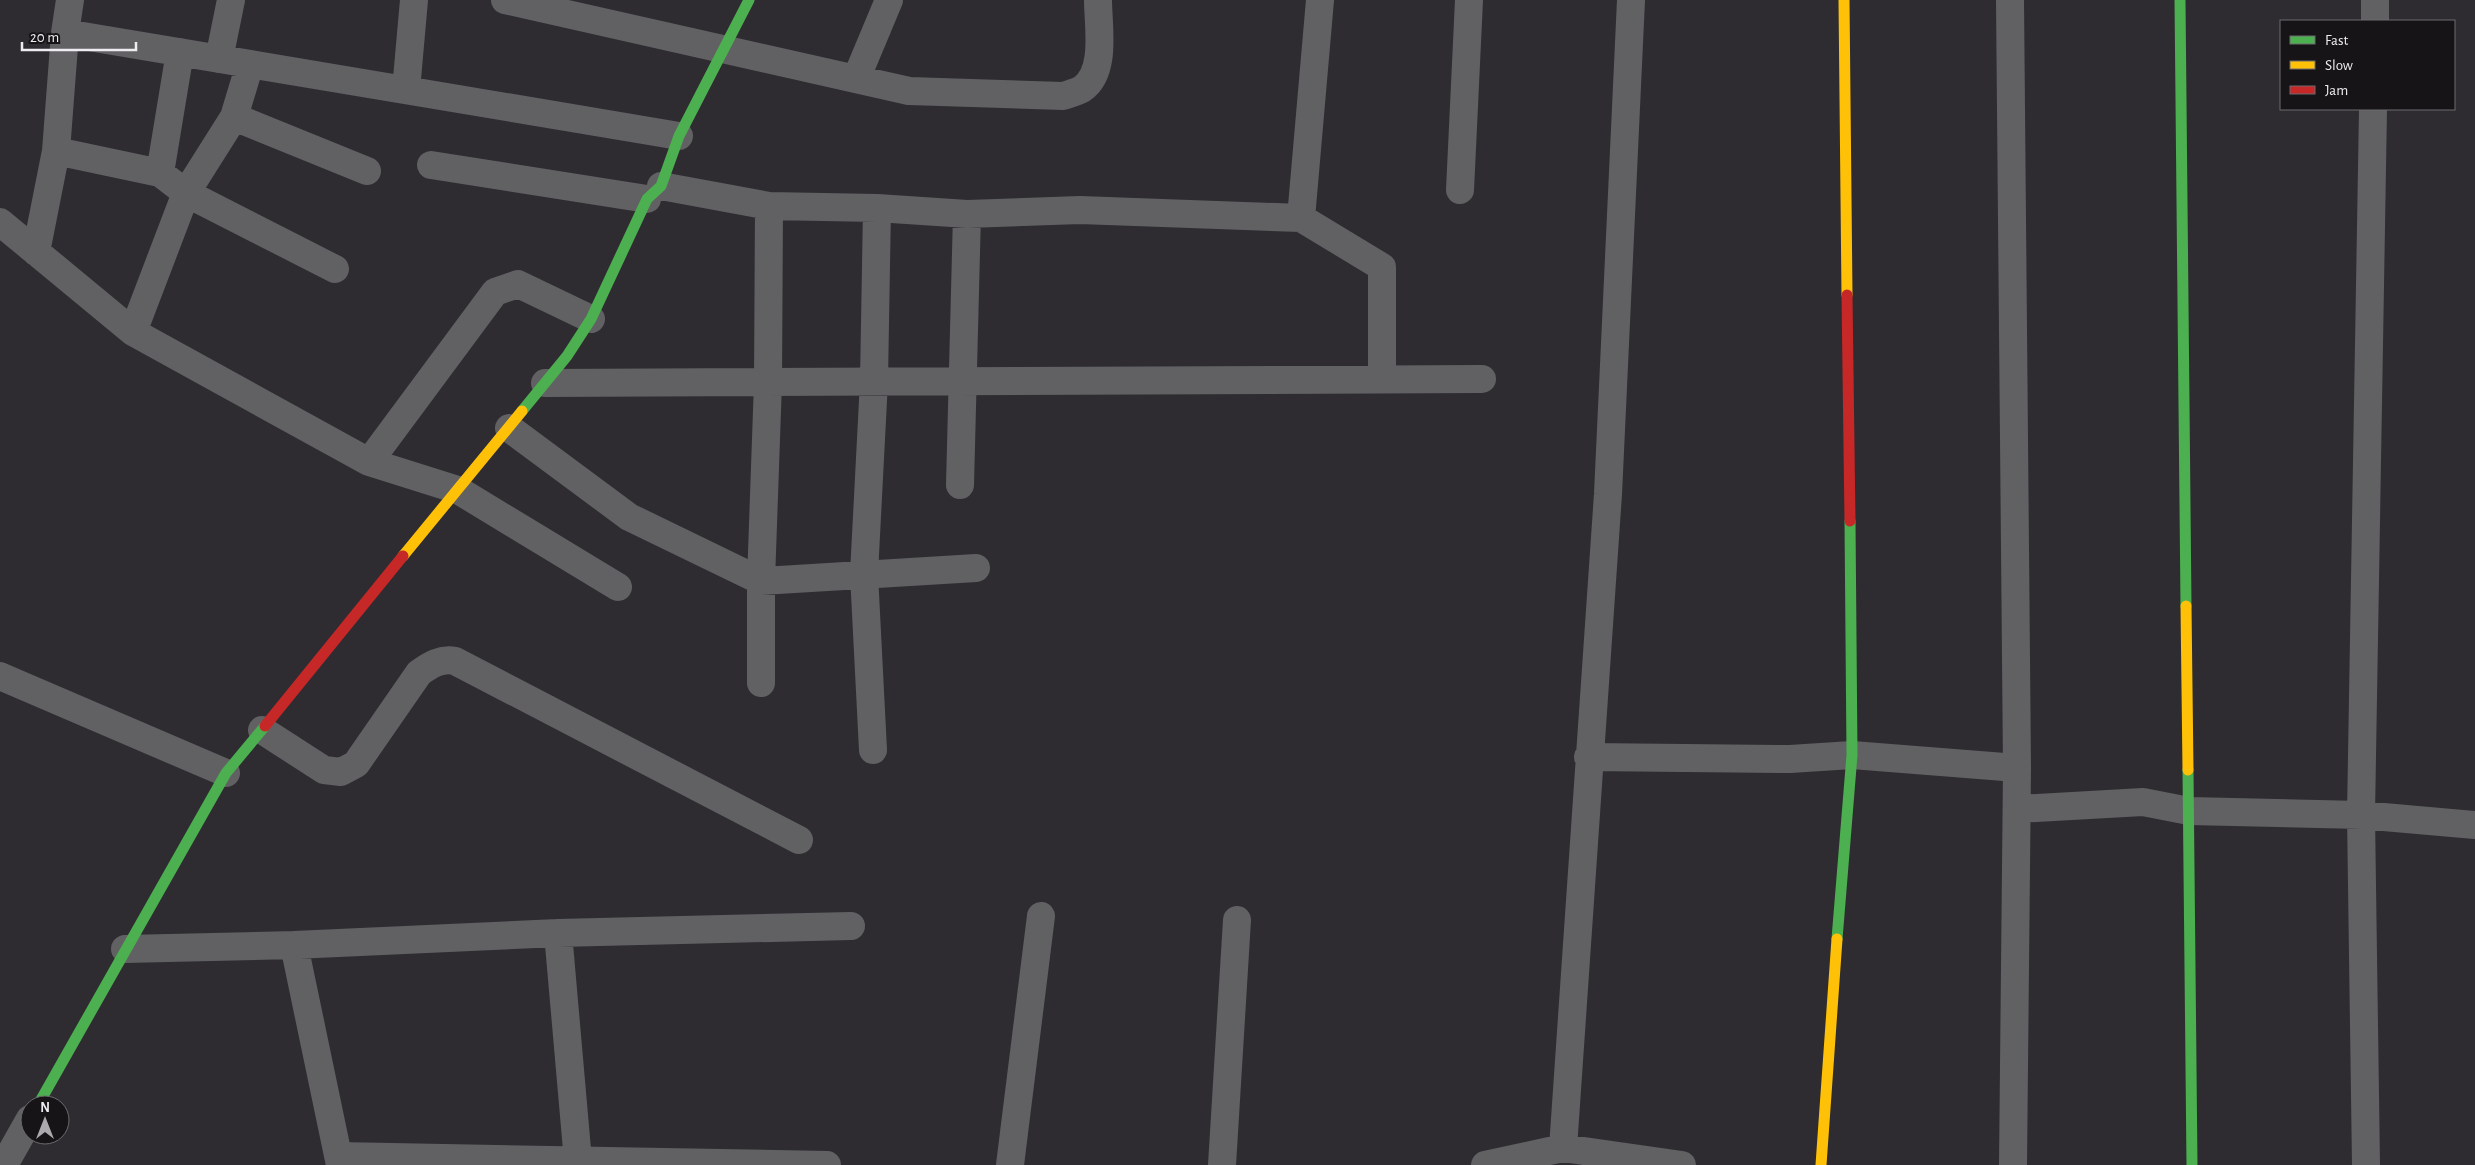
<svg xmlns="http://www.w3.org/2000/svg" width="2475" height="1165" font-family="'Alegreya Sans',sans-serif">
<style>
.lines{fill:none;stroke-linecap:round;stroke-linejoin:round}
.street{stroke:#616063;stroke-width:28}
.fast{stroke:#4caf50;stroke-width:11}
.slow{stroke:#ffc107;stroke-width:11}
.jam{stroke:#c62828;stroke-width:11}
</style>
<rect width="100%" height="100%" fill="#2e2c31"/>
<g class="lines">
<path class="street" d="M505 0 909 91 1063 96C1069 94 1077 92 1082 89 1107 72 1098 26 1098 0
M2010 0 2017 768 2013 1165
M2375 21V0
M65 33 679 136
M219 59 231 0
M856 79 889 0
M406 90 414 0
M234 117 367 171
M56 151 160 173 186 193 335 269
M431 165 647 199
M160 173 180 52
M661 186 769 206 877 208 967 214 1080 210 1301 218 1382 267V379
M1460 190 1469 0
M1301 218 1320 0
M0 222 133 332 369 462 458 490 618 587
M36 252 56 151 65 33 70 0
M133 332 186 193 234 117 250 64
M545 383 1482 379
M509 428 629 517 761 581 976 568
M369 462 495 292 518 284 591 319
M960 485 967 214
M0 676 226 773
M761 683V581L768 382 769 206
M262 730 324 770 341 772 356 764 419 673C430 665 441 658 455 661L799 840
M873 750 864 574 874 381 877 208
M1588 757 1790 759 1852 755 2017 768
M2017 809 2143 802 2189 811 2361 815 2475 825
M558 933 578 1161
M294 945 558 933 851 926
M125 949 294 945 340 1165
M1563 1148 1608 494 1631 0
M338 1156 827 1165
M4 1165 30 1119
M1010 1165 1041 916
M1222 1165 1237 920
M1485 1165 1563 1148 1682 1165
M2366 1165 2361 815 2373 109"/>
<path class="fast" d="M2180 0 2186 606
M522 411 567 356 591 319 647 199 661 186 679 136 749 0
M2188 770 2192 1165
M1837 939 1852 755 1850 521
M38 1105 226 773 265 726"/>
<path class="slow" d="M1844 0 1847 295
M403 556 522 411
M2186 606 2188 770
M1821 1165 1837 939"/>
<path class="jam" d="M1847 295 1850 521
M265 726 403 556"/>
</g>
<rect x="2280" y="20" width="175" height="90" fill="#161417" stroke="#6c6a6e"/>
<rect x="2290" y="36" width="25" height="8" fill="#4caf50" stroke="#6c6a6e"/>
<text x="2325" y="45" font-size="15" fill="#eeecf0">Fast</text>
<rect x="2290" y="61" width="25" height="8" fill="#ffc107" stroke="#6c6a6e"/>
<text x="2325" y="70" font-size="15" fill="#eeecf0">Slow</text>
<rect x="2290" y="86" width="25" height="8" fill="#c62828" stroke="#6c6a6e"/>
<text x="2325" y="95" font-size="15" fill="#eeecf0">Jam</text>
<g transform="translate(45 1120)"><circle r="24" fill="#161417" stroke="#6c6a6e"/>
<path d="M0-4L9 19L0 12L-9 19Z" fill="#aba9ad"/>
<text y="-8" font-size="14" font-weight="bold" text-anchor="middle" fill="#eeecf0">N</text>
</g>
<path d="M22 42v8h114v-8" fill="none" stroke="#eeecf0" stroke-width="2.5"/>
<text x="30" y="42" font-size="15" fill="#eeecf0" stroke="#161417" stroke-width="4" paint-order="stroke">20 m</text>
</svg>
